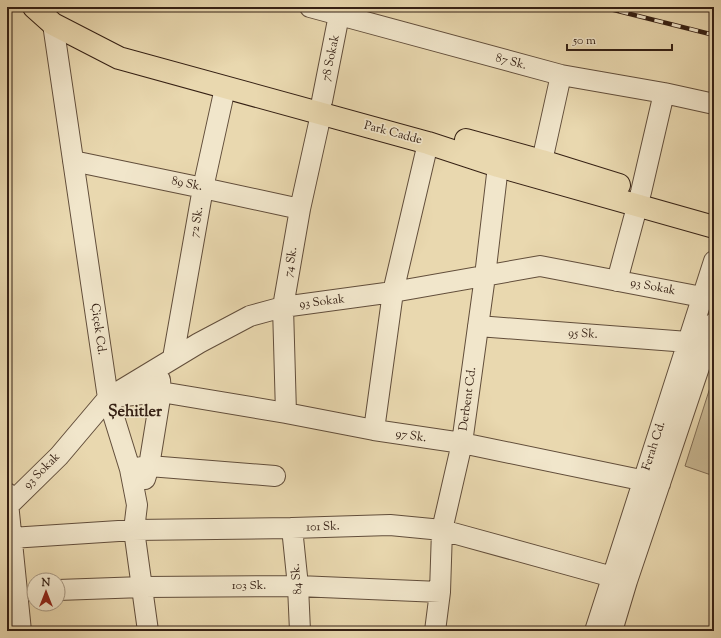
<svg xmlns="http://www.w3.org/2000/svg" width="721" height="638" font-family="'Sorts Mill Goudy',serif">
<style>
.green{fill:#cab995;stroke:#806c54}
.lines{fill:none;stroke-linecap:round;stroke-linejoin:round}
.minor-casing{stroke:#624e3b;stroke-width:22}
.major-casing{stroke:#352014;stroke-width:24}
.minor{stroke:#f1e6cb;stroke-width:20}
.major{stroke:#e9d8af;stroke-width:22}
.rail-casing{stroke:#352014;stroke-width:4.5}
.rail{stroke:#f1e6cb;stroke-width:3;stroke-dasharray:9;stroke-linecap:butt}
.labels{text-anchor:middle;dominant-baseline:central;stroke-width:3.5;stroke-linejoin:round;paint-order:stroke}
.street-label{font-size:12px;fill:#352014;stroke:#f1e6cb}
.district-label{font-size:16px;font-weight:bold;fill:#352014;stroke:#f1e6cb}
</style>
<rect width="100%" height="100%" fill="#e9d8af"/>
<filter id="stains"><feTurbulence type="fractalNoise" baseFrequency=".005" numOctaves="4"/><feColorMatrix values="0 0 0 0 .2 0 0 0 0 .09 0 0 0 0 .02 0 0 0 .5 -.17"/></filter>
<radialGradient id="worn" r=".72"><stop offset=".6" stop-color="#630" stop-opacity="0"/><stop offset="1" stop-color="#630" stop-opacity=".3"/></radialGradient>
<path class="green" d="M714 375V476L685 466Z"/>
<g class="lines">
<g class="minor-casing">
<path id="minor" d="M310 7 561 75 664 93 714 104
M53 24 108 398 130 469 137 505 134 530 148 631
M322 101 339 15
M73 161 203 188 300 209
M542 161 561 75
M617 281 641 192 664 93
M478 326 688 342
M173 358 203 188 225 88
M115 397 161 392 286 413 374 430 462 443 660 484
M286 413 283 307 300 209 321 114
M374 430 393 292 428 143
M130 469 149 466 275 476
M145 479 149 466 161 392 160 380
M7 493 21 631
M7 507 59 456 108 398 199 343 250 316 283 307 393 292 540 266 702 297
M292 528 298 586 300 631
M11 538 134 530 292 528 390 525 442 530 627 581
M58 590 143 587 298 586 440 592
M435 631 440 592 442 530 462 443 485 276 498 166
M595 631 714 261
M612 631 627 581 714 323"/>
</g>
<g class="major-casing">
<path id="major" d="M34 7 53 24 119 58 428 143 498 166 714 227
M466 140 542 161 619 185"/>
</g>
<use href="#minor" class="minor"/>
<use href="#major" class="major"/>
<g class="rail-casing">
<path id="rail" d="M602 7 714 35"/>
</g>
<use href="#rail" class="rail"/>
</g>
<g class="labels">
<g class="street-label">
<text transform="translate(331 58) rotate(-78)">78 Sokak</text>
<text transform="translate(511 62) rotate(15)">87 Sk.</text>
<text transform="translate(393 133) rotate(15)">Park Cadde</text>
<text transform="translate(187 184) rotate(12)">89 Sk.</text>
<text transform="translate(197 222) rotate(-80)">72 Sk.</text>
<text transform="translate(291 262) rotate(-80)">74 Sk.</text>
<text transform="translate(653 287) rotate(11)">93 Sokak</text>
<text transform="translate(322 302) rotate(-7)">93 Sokak</text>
<text transform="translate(98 329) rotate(82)">Çiçek Cd.</text>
<text transform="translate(583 334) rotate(4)">95 Sk.</text>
<text transform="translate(468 399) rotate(-82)">Derbent Cd.</text>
<text transform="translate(411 436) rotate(9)">97 Sk.</text>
<text transform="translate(654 446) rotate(-72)">Ferah Cd.</text>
<text transform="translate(42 471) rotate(-45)">93 Sokak</text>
<text transform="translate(323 527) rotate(-2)">101 Sk.</text>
<text transform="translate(297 579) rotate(-95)">84 Sk.</text>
<text x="249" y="586">103 Sk.</text>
</g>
<g class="district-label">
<text x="135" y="412">Şehitler</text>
</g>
</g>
<rect width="721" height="638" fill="none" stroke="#e9d8af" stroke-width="24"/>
<rect x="8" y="8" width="705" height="622" fill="none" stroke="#352014" stroke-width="2"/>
<rect x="12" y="12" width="697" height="614" fill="none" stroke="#352014"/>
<g transform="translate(46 592)"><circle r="19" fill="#f1e6cb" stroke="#a69782"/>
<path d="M0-3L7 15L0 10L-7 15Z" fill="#8f2418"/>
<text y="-6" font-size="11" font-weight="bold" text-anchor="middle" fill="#352014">N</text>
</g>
<path d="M567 44v6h105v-6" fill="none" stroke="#352014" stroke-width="2"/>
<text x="573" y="44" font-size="12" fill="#352014" stroke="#f1e6cb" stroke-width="3" paint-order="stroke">50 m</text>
<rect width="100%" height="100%" filter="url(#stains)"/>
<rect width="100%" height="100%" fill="url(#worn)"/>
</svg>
